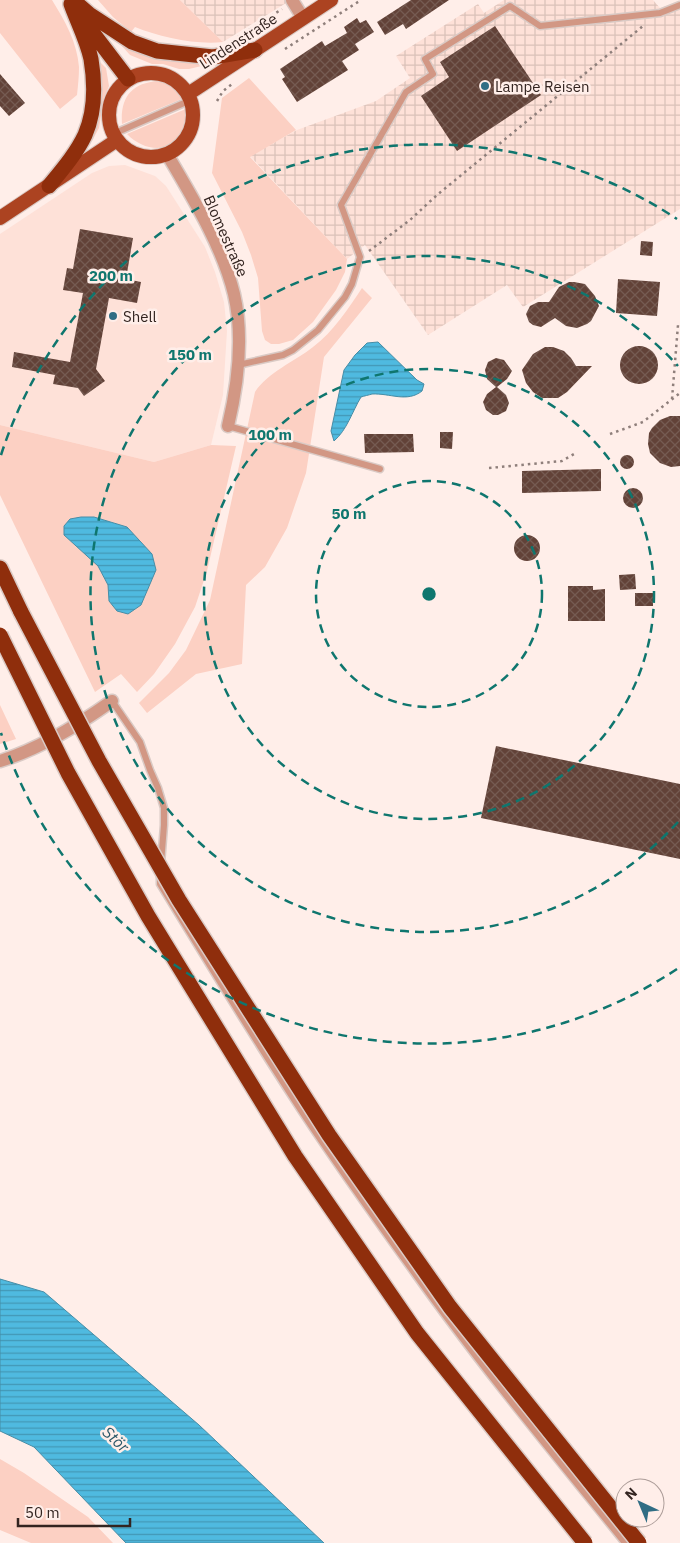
<svg xmlns="http://www.w3.org/2000/svg" width="680" height="1543" font-family="'IBM Plex Sans',sans-serif">
<style>
.built{fill:#fee1d8}
.industrial{fill:url(#industrial-grid)}
.grass{fill:#fcd0c3;fill-rule:evenodd}
.water{fill:url(#water-rules);stroke:#478da6}
.building{fill:url(#building-cross-hatch)}
.lines{fill:none;stroke-linecap:round;stroke-linejoin:round}
.service-casing{stroke:#dacac5;stroke-width:9}
.minor-casing{stroke:#dacac5;stroke-width:15}
.primary-casing{stroke:#dacac5;stroke-width:16}
.motorway-casing{stroke:#dacac5;stroke-width:18}
.path{stroke:#8f7f7b;stroke-width:2.5;stroke-dasharray:2.5 4;stroke-linecap:butt}
.service{stroke:#d29784;stroke-width:6}
.minor{stroke:#d29784;stroke-width:12}
.primary{stroke:#ac4321;stroke-width:14}
.motorway{stroke:#8f2e0c;stroke-width:15}
.motorway-bridge-casing{stroke:#dacac5;stroke-width:18;stroke-linecap:butt}
.motorway-bridge{stroke:#8f2e0c;stroke-width:15}
.ring{fill:none;stroke:#0f766e;stroke-width:2.5;stroke-dasharray:9 6}
.poi-dot{fill:#306d84;stroke:#ffeee9;stroke-width:2}
.labels{text-anchor:middle;dominant-baseline:central;stroke-width:5;stroke-linejoin:round;paint-order:stroke}
.street-label{font-size:15px;fill:#332420;stroke:#ffeee9}
.poi-label{font-size:15px;fill:#332420;stroke:#ffeee9;text-anchor:start}
.water-label{font-size:16px;font-style:italic;fill:#2a5768;stroke:#ffeee9}
.centre{fill:#0f766e;stroke:#ffeee9;stroke-width:2.5}
.ring-label{font-size:15px;text-anchor:middle;font-weight:bold;fill:#0f766e;stroke:#ffeee9;stroke-width:5;stroke-linejoin:round;paint-order:stroke}
</style>
<defs>
<pattern id="industrial-grid" width="8" height="8" patternUnits="userSpaceOnUse" patternTransform="scale(1.25)"><rect width="8" height="8" fill="#fee1d8"/><path d="M0 4h8M4 0v8" fill="none" stroke="#dac1b9"/></pattern>
<pattern id="water-rules" width="6" height="5" patternUnits="userSpaceOnUse" patternTransform="scale(1.25)"><rect width="6" height="5" fill="#4fbae0"/><path d="M0 2.5h6" fill="none" stroke="#4297b5"/></pattern>
<pattern id="building-cross-hatch" width="8" height="8" patternUnits="userSpaceOnUse" patternTransform="scale(1.25)"><rect width="8" height="8" fill="#624238"/><path d="M0 0l8 8M0 8l8-8" fill="none" stroke="#755b52"/></pattern>
</defs>
<rect width="100%" height="100%" fill="#ffeee9"/>
<path class="built" d="M125 165 155 176 166 186 205 247 215 272 224 302 227 331 223 395 211 445 154 462 0 425V234L92 173 109 166Z"/>
<path class="industrial" d="M180 0H291L223 42Z
M504 0H653L660 8 680 2V209L523 307 507 285 428 335 365 245 347 259 250 156 297 130 376 101 410 78 396 56 478 4 484 13Z"/>
<path class="grass" d="M0 0H52C65 21 77 42 79 67 79 76 78 86 77 95L60 109 0 33Z
M98 0H180L223 42C195 45 160 37 135 27L131 32 113 17Z
M120 44 139 52 210 64 189 69H179L163 64H152L130 55Z
M97 59 106 68 109 86 104 98 99 128 92 141 88 138 100 113Z
M249 78 296 130 250 157 347 259 345 272 336 290 313 322 293 340 279 344H271L265 340 262 331 258 278 251 255 242 232 212 173 222 98Z
M158 81C170 84 177 88 184 98L122 124C120 97 132 83 158 81Z
M188 108C188 113 189 119 187 124 178 154 146 154 127 134Z
M362 288 372 298 324 357 306 473 287 528 265 567 246 585 242 664 196 674 147 713 139 703 169 673 186 650 210 600 255 392C268 372 294 362 313 347 333 332 348 309 362 288Z
M0 425 154 462 211 445 236 446 207 571 195 607 175 644 154 674 137 692 121 674 95 692 0 495ZM94 517 127 527 109 601 108 585 98 566Z
M0 705 16 739 0 744Z
M0 1459 24 1473 88 1517 113 1543H31L0 1530Z"/>
<path class="water" d="M378 342 417 380 424 384 422 391C407 403 390 393 372 394 369 395 364 396 361 397 352 412 347 430 334 441L331 431 344 370 355 355 367 343Z
M81 517H94L127 527 152 554 156 570 141 605 128 614 117 611 109 601 108 585 98 566 64 535V526L70 519Z
M0 1279 44 1292 199 1425 324 1543H126L34 1447 0 1431Z"/>
<path class="building" d="M411 0H449L406 29 403 24 385 35 377 22Z
M357 18 360 23 366 20 374 32 355 44 359 50 342 61 348 70 297 102 282 79 285 77 280 69 322 41 325 46 347 33 344 27Z
M495 26 541 95 457 151 421 96 449 77 440 62Z
M0 74 25 103 9 116 0 106Z
M80 229 133 238 126 279 141 282 137 303 109 298 96 369 105 381 84 396 78 388 53 384 55 375 12 367 14 352 70 362 83 293 63 290 67 268 73 269Z
M641 241 653 242 652 256 640 255Z
M618 279 660 282 657 316 616 313Z
M569 282H574L585 284 595 296 599 306 591 321 587 324 577 328 566 326 555 318 541 327 533 325 529 322 526 314 530 306 538 302H549L559 287Z
M620 365a19 19 0 1 1 38 0a19 19 0 1 1-38 0Z
M545 347H553L564 351 571 358 576 366H592L567 392 558 398H542L533 392 526 383 522 370 533 354Z
M496 358 504 360 512 371 507 379 497 387 506 395 509 403 506 411 498 415H493L486 410 483 402 487 394 496 387 487 379 485 370 488 362Z
M670 416H680V466L671 467 660 463 650 453 648 444 649 433 652 428 660 420Z
M440 432H453L452 449 440 448Z
M364 434H413L414 452 365 453Z
M620 462a7 7 0 1 1 14 0a7 7 0 1 1-14 0Z
M601 469V491L522 493V471Z
M623 498a10 10 0 1 1 20 0a10 10 0 1 1-20 0Z
M514 548a13 13 0 1 1 26 0a13 13 0 1 1-26 0Z
M635 574 636 589 620 590 619 575Z
M568 586H593V590L605 589V621H568Z
M635 593H653V606H635Z
M496 746 680 784V859L481 818Z"/>
<g class="lines">
<g class="service-casing">
<path id="service" d="M113 134 191 100
M238 365 283 355 293 350 318 330 345 297 352 284 360 257 341 205 406 92 433 74 425 59 510 6 540 26 660 13 680 5
M228 426 380 469
M112 701 140 742 150 770 158 788 164 808V825L161 864
M160 874V884C204 956 248 1029 295 1101 333 1160 374 1217 415 1274 481 1367 554 1455 625 1543"/>
</g>
<g class="minor-casing">
<path id="minor" d="M292 0 303 18
M167 154C192 197 222 245 234 294 244 337 238 384 228 426
M0 761C40 749 78 725 112 701"/>
</g>
<g class="primary-casing">
<path id="primary" d="M109 115a42 42 0 1 1 84 0a42 42 0 1 1-84 0Z
M188 94 331 0
M0 218 117 140"/>
</g>
<g class="motorway-casing">
<path id="motorway" d="M73 0 89 14 132 42 157 51 213 57 255 50
M80 16 128 79
M49 186C62 170 76 154 85 135 95 112 95 83 91 59 87 40 77 21 71 4
M0 568 21 612"/>
</g>
<path class="path" d="M238 37 282 9
M285 49 361 0
M217 101 223 91 232 84
M369 251 410 220 437 195 643 26
M672 399 678 325
M610 434 643 422 680 393
M489 468 562 461 574 454"/>
<use href="#service" class="service"/>
<use href="#minor" class="minor"/>
<use href="#primary" class="primary"/>
<use href="#motorway" class="motorway"/>
<g class="motorway-bridge-casing">
<path id="motorway-bridge" d="M21 612 99 761 179 900 329 1135 450 1307 639 1543
M0 635 68 773 148 916 295 1156 417 1333 585 1543"/>
</g>
<use href="#motorway-bridge" class="motorway-bridge"/>
</g>
<g class="ring">
<circle cx="429" cy="594" r="113"/>
<circle cx="429" cy="594" r="225"/>
<path d="M678 822A338 338 0 1 1 678 366"/>
<path d="M677 969A450 450 0 0 1 1 733M1 455A450 450 0 0 1 677 219"/>
</g>
<g class="poi-dot">
<circle cx="485" cy="86" r="5"/>
<circle cx="113" cy="316" r="5"/>
</g>
<g class="labels">
<g class="street-label">
<text transform="translate(238 41) rotate(-33)">Lindenstraße</text>
<text transform="translate(226 236) rotate(66)">Blomestraße</text>
</g>
<g class="poi-label">
<text x="495" y="86">Lampe Reisen</text>
<text x="123" y="316">Shell</text>
</g>
<g class="water-label">
<text transform="translate(116 1439) rotate(43)">Stör</text>
</g>
</g>
<circle cx="429" cy="594" r="8" class="centre"/>
<g class="ring-label">
<text x="111" y="281">200 m</text>
<text x="190" y="360">150 m</text>
<text x="270" y="440">100 m</text>
<text x="349" y="519">50 m</text>
</g>
<g transform="translate(640 1503) rotate(316)"><circle r="24" fill="#ffeee9" stroke="#ad9d99"/>
<path d="M0-4L9 19L0 12L-9 19Z" fill="#306d84"/>
<text y="-8" font-size="14" font-weight="bold" text-anchor="middle" fill="#332420">N</text>
</g>
<path d="M18 1518v8h112v-8" fill="none" stroke="#332420" stroke-width="2.5"/>
<text x="25" y="1518" font-size="15" fill="#332420" stroke="#ffeee9" stroke-width="4" paint-order="stroke">50 m</text>
</svg>
